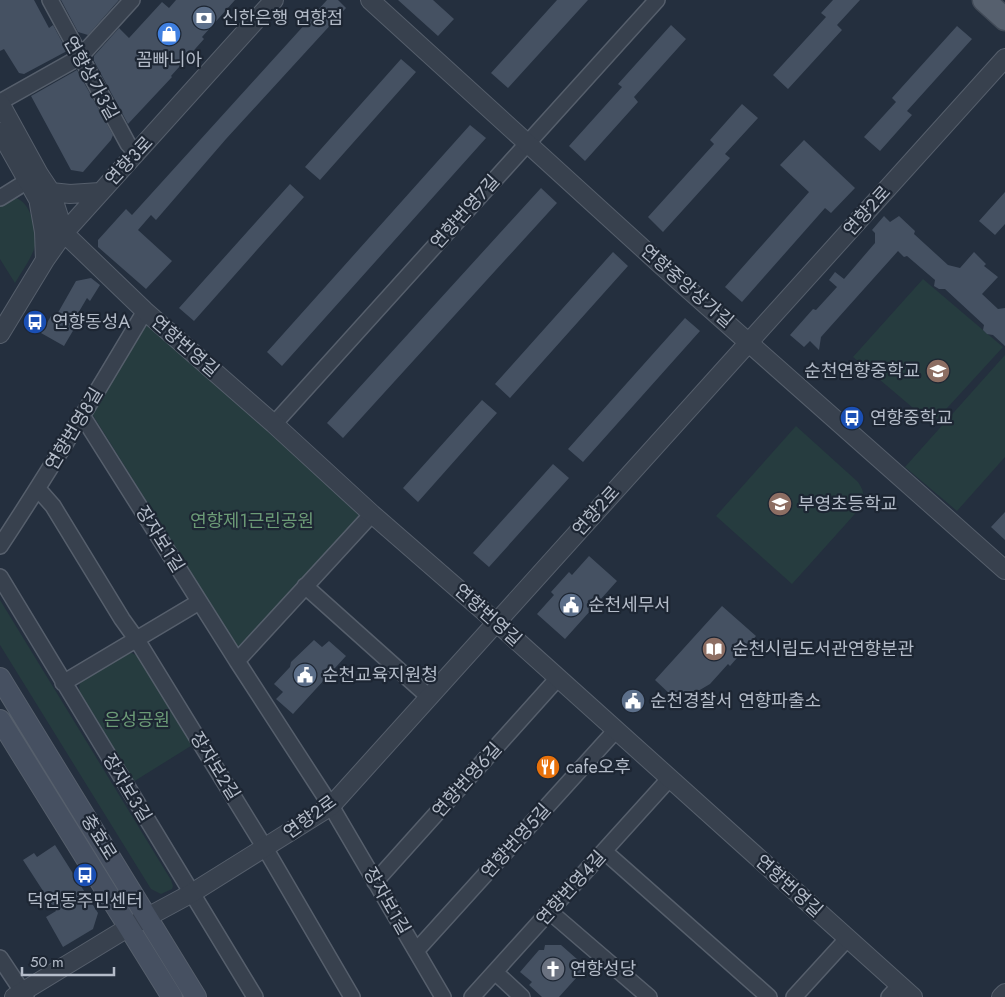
<svg xmlns="http://www.w3.org/2000/svg" width="1005" height="997" font-family="Jost,'Noto Sans KR',sans-serif">
<style>
.green{fill:#263c3f}
.building{fill:#455162}
.lines{fill:none;stroke-linecap:round;stroke-linejoin:round}
.minor-casing{stroke:#565f6c;stroke-width:18}
.tertiary-casing{stroke:#565f6c;stroke-width:20}
.secondary-casing{stroke:#565f6c;stroke-width:22}
.primary-casing{stroke:#414a57;stroke-width:25}
.minor{stroke:#38414e;stroke-width:15}
.tertiary{stroke:#38414e;stroke-width:18}
.secondary{stroke:#465061;stroke-width:20}
.primary{stroke:#56606e;stroke-width:22}
.labels{text-anchor:middle;dominant-baseline:central;stroke-width:4.5;stroke-linejoin:round;paint-order:stroke}
.poi-label{font-size:18px;fill:#b4bcc9;stroke:#1d2633;text-anchor:start}
.street-label{font-size:18px;fill:#b4bcc9;stroke:#1d2633}
.park-label{font-size:18px;fill:#6b9a76;stroke:#1d2633}
</style>
<rect width="100%" height="100%" fill="#242f3e"/>
<path class="green" d="M16 198C24 201 28 208 31 215 45 243 29 259 15 283L0 259V204Z
M923 279 1003 347 937 419 924 408 919 413 853 357Z
M149 322 359 510 357 523 239 650 91 412Z
M1005 355V457L957 511 905 467Z
M796 426 858 482C864 491 865 496 862 506L792 584 716 516Z
M0 600 171 880 173 886 172 889 161 894 151 889 0 645Z
M125 650 140 657 194 744 133 782 79 695 80 677Z"/>
<path class="building" d="M0 0H34L49 28 53 25 67 51 24 74 19 73 4 49 0 51Z
M61 0H119L88 35 78 32Z
M176 0H235L202 37 204 39 171 76 172 77 128 124 94 61V56L119 28 129 38 162 2 169 8Z
M327 0H338L346 8 226 139 156 220 151 215 138 230 172 261 146 289 98 247V240L126 209 132 215Z
M398 0H433L454 19 438 36Z
M557 0H588L508 88 491 73Z
M833 0H860L837 25 842 30 788 89 773 75 826 17 821 13Z
M671 25 686 39 634 97 638 102 585 161 569 146 622 87 618 84Z
M957 26 972 39 907 111 912 115 880 151 864 137 896 102 892 98Z
M401 59 416 72 320 180 305 167Z
M77 70 113 135 111 140 83 172 71 170 31 96Z
M742 104 758 118 725 154 730 158 663 232 648 217 714 144 710 140Z
M470 125 486 138 282 366 267 352Z
M804 140 855 188 831 213 825 208 742 302 725 287 809 192 780 165Z
M290 184 304 197 194 321 179 308Z
M541 188 557 203 343 438 327 423Z
M1005 192V224L995 235 979 221Z
M884 216 890 222 899 216 915 231 914 234 948 265 960 268 974 252 986 264 984 266 998 277 982 294 998 309 1005 308V346L993 335 987 334 983 330 984 325 945 289H939L934 286 935 280 907 256 904 257 898 251 821 337 819 350 810 341 804 347 790 335 813 309 816 310 837 287 829 280 835 272 844 279 875 243V233L872 230Z
M613 252 628 266 510 398 495 384Z
M91 278 100 285 90 301 87 298 70 327 74 329 64 346 41 333 51 316 55 318 76 281Z
M685 318 700 331 583 462 568 449Z
M482 400 497 413 418 502 403 488Z
M553 464 569 478 489 567 473 553Z
M1005 512V540L991 527Z
M589 556 617 581 565 639 537 614 554 595 551 592 569 572 572 575Z
M722 606 756 636 730 666 728 664 710 684 693 694 680 696H672L655 680Z
M314 640 322 647 329 641 346 656 293 714 276 699 283 692 274 684 290 667 291 662Z
M55 845 98 913 93 929 63 947 46 917 56 911 23 860 34 853 37 857Z
M545 945H561L586 967 559 997H542L529 985 532 982 520 972 539 950H544Z"/>
<g class="lines">
<g class="minor-casing">
<path id="minor" d="M50 0 128 144 137 153
M0 102 80 57 132 0
M0 198 37 175
M83 417 237 661
M274 424 657 0
M38 489 53 506 122 619 137 640 265 848 352 997
M372 514 237 661 331 806 443 997
M0 546C51 469 98 390 145 311
M0 577 255 997
M305 586 429 697
M63 683 199 602
M604 851 769 997
M375 882 558 678
M549 911 649 997
M416 951 616 730
M0 958 26 997
M495 972 522 997
M472 997 670 778
M794 997 847 939
M889 997 900 985"/>
</g>
<g class="tertiary-casing">
<path id="tertiary" d="M370 0 661 265 1005 570
M0 103 39 174 51 192 61 223
M0 132 39 201 64 233 145 311 274 424 372 514 496 622 913 997
M51 192 70 194 100 192
M39 204 44 232 45 260
M0 334 45 260 64 233 274 0
M14 997 129 927 192 893 331 806 1005 58
M1001 997 1005 993"/>
</g>
<g class="secondary-casing">
<path id="secondary" d="M0 678 196 997
M0 720 172 997"/>
</g>
<g class="primary-casing">
<path id="primary" d="M984 0 1005 19"/>
</g>
<use href="#minor" class="minor"/>
<use href="#tertiary" class="tertiary"/>
<use href="#secondary" class="secondary"/>
<use href="#primary" class="primary"/>
</g>
<defs>
<g id="bank-disc" transform="scale(1.25)"><circle r="9.5" fill="#5c6f8a" stroke="#1d2633"/><path d="M-6-4H6V4H-6ZM0-2.3a2.3 2.3 0 1 0 0 4.6a2.3 2.3 0 1 0 0-4.6Z" fill="#fff"/></g>
<g id="shop-disc" transform="scale(1.25)"><circle r="9.5" fill="#3f7fe0" stroke="#1d2633"/><path d="M-5-2.5h2.3a2.7 3.5 0 0 1 5.4 0H5L5.5 6h-11ZM-1.5-2.5h3a1.5 2.3 0 0 0-3 0Z" fill="#fff"/></g>
<g id="bus-disc" transform="scale(1.25)"><circle r="9.5" fill="#1a4fb4" stroke="#1d2633"/><path d="M-5-6H5V4H4V6H2V4H-2V6H-4V4H-5ZM-3.5-4V0h7V-4ZM-3.5 1.2v1.5H-2V1.2ZM2 1.2v1.5H3.5V1.2Z" fill="#fff"/></g>
<g id="school-disc" transform="scale(1.25)"><circle r="9.5" fill="#8d6e63" stroke="#1d2633"/><path d="M0-5L7-2L0 1L-7-2ZM-4 1L0 2.5L4 1V4Q0 6-4 4Z" fill="#fff"/></g>
<g id="civic-disc" transform="scale(1.25)"><circle r="9.5" fill="#5c6f8a" stroke="#1d2633"/><path d="M-.6-6.5H3V-4.5H.6V-3L4-1V1h2V6H-6V1h2V-1L-.6-3ZM-1.2 2.5V6h2.4V2.5Z" fill="#fff"/></g>
<g id="library-disc" transform="scale(1.25)"><circle r="9.5" fill="#8d6e63" stroke="#1d2633"/><path d="M-6-4Q-3-5.5-.7-3.5V5Q-3 3-6 4ZM6-4Q3-5.5 .7-3.5V5Q3 3 6 4Z" fill="#fff"/></g>
<g id="restaurant-disc" transform="scale(1.25)"><circle r="9.5" fill="#e8710a" stroke="#1d2633"/><path d="M-5-6h1v4h1v-4h1v4h1v-4h1v5L-1.5 .5V6h-2V.5L-5-1ZM5-6V6H3V1.5H1.5Q1.5-4 5-6Z" fill="#fff"/></g>
<g id="church-disc" transform="scale(1.25)"><circle r="9.5" fill="#6b7280" stroke="#1d2633"/><path d="M-1.2-6h2.4v3.5h3.3v2.4h-3.3V6h-2.4V-.1h-3.3v-2.4h3.3Z" fill="#fff"/></g>
</defs>
<g fill-rule="evenodd">
<use href="#bank-disc" x="204" y="18"/>
<use href="#shop-disc" x="169" y="34"/>
<use href="#bus-disc" x="35" y="322"/>
<use href="#school-disc" x="938" y="371"/>
<use href="#bus-disc" x="852" y="418"/>
<use href="#school-disc" x="780" y="504"/>
<use href="#civic-disc" x="571" y="605"/>
<use href="#library-disc" x="714" y="649"/>
<use href="#civic-disc" x="305" y="675"/>
<use href="#civic-disc" x="633" y="701"/>
<use href="#restaurant-disc" x="548" y="767"/>
<use href="#bus-disc" x="85" y="875"/>
<use href="#church-disc" x="553" y="969"/>
</g>
<g class="labels">
<g class="poi-label">
<text x="222" y="18">신한은행 연향점</text>
<text x="169" y="60" text-anchor="middle">꼼빠니아</text>
<text x="52" y="322">연향동성A</text>
<text x="920" y="371" text-anchor="end">순천연향중학교</text>
<text x="870" y="418">연향중학교</text>
<text x="798" y="504">부영초등학교</text>
<text x="588" y="605">순천세무서</text>
<text x="732" y="649">순천시립도서관연향분관</text>
<text x="322" y="675">순천교육지원청</text>
<text x="650" y="701">순천경찰서 연향파출소</text>
<text x="566" y="767">cafe오후</text>
<text x="85" y="901" text-anchor="middle">덕연동주민센터</text>
<text x="570" y="969">연향성당</text>
</g>
<g class="street-label">
<text transform="translate(91 78) rotate(61)">연향상가3길</text>
<text transform="translate(129 161) rotate(-47)">연향3로</text>
<text transform="translate(867 211) rotate(-48)">연향2로</text>
<text transform="translate(465 212) rotate(-48)">연향번영7길</text>
<text transform="translate(687 286) rotate(41)">연향중앙상가길</text>
<text transform="translate(185 346) rotate(41)">연향번영길</text>
<text transform="translate(74 429) rotate(-59)">연향번영8길</text>
<text transform="translate(596 511) rotate(-48)">연향2로</text>
<text transform="translate(160 539) rotate(58)">장자보1길</text>
<text transform="translate(488 615) rotate(42)">연향번영길</text>
<text transform="translate(215 766) rotate(58)">장자보2길</text>
<text transform="translate(467 780) rotate(-48)">연향번영6길</text>
<text transform="translate(127 788) rotate(59)">장자보3길</text>
<text transform="translate(310 817) rotate(-36)">연향2로</text>
<text transform="translate(99 837) rotate(58)">충효로</text>
<text transform="translate(516 841) rotate(-48)">연향번영5길</text>
<text transform="translate(789 886) rotate(42)">연향번영길</text>
<text transform="translate(571 888) rotate(-48)">연향번영4길</text>
<text transform="translate(387 901) rotate(60)">장자보1길</text>
</g>
<g class="park-label">
<text x="252" y="521">연향제1근린공원</text>
<text x="137" y="720">은성공원</text>
</g>
</g>
<path d="M22 967v8h92v-8" fill="none" stroke="#b4bcc9" stroke-width="2.5"/>
<text x="30" y="967" font-size="15" fill="#b4bcc9" stroke="#1d2633" stroke-width="4" paint-order="stroke">50 m</text>
</svg>
